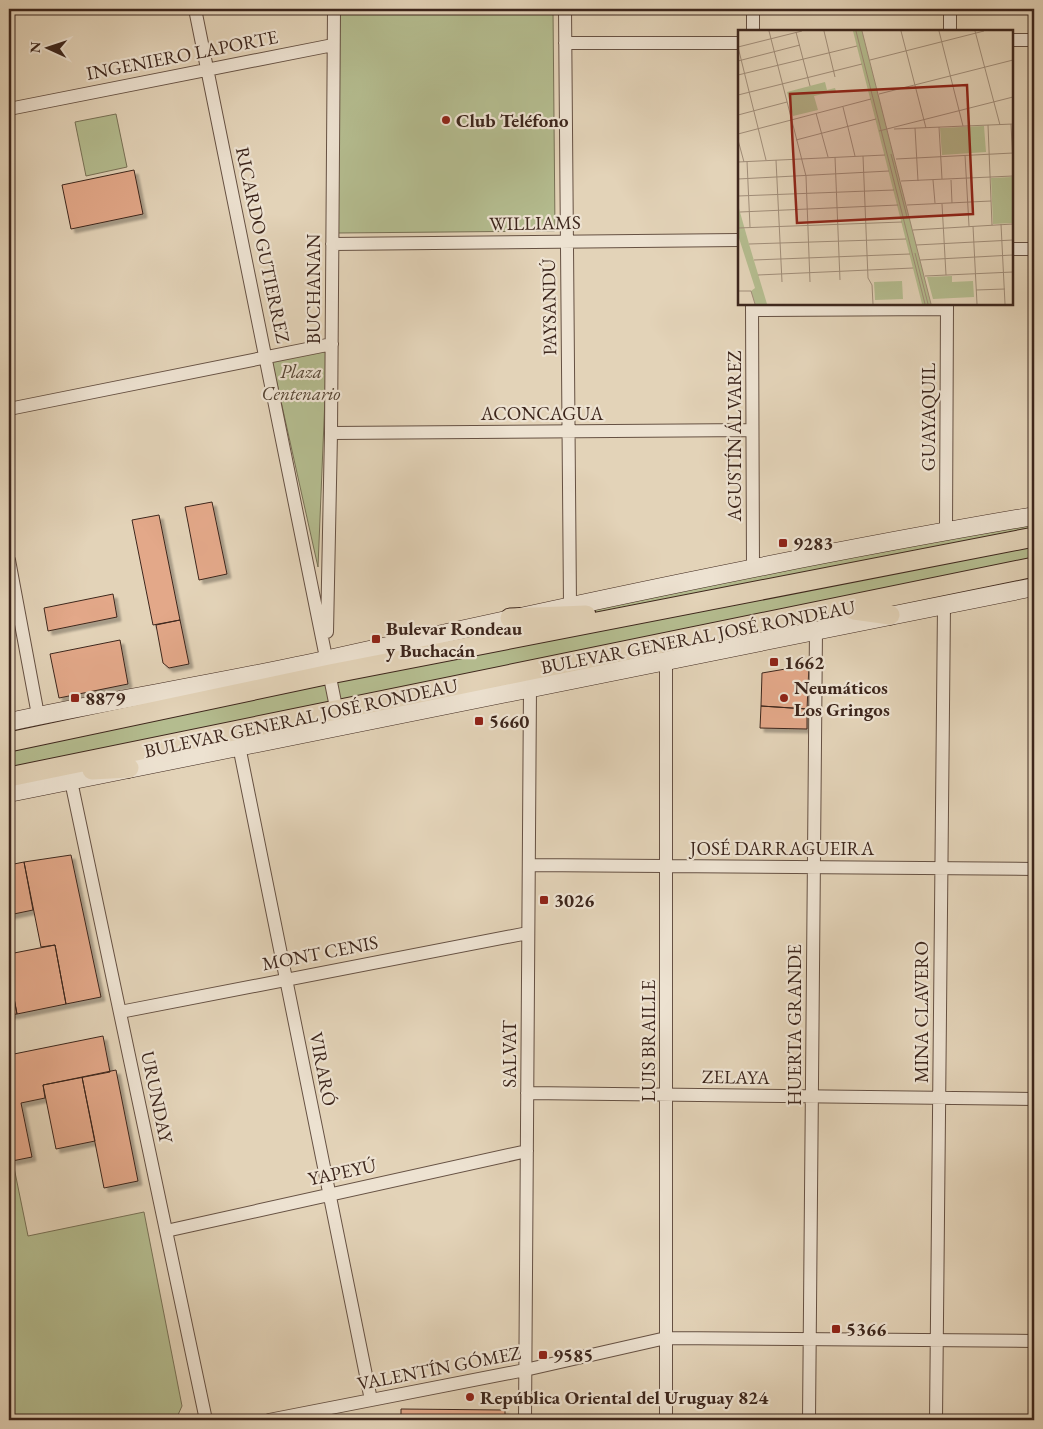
<svg xmlns="http://www.w3.org/2000/svg" width="1043" height="1429" font-family="'EB Garamond',serif">
<style>
.green{fill:#b4bc8f;stroke:#787156}
.building{fill:#e3a889;stroke:#3d261c;filter:url(#shadow)}
.lines{fill:none;stroke-linecap:round;stroke-linejoin:round}
.minor-casing{stroke:#665143;stroke-width:14}
.secondary-casing{stroke:#3d261c;stroke-width:19}
.primary-casing{stroke:#3d261c;stroke-width:21}
.minor{stroke:#ede2d1;stroke-width:12}
.secondary{stroke:#ede2d1;stroke-width:18}
.primary{stroke:#e3d3b8;stroke-width:19}
.poi-dot{fill:#8f2418;stroke:#ede2d1;stroke-width:2}
.labels{text-anchor:middle;dominant-baseline:central;stroke-width:4.5;stroke-linejoin:round;paint-order:stroke}
.street-label{font-size:19px;fill:#3d261c;stroke:#ede2d1}
.poi-label{font-size:19px;font-weight:bold;fill:#3d261c;stroke:#ede2d1;text-anchor:start}
.park-label{font-size:19px;font-style:italic;fill:#543;stroke:#ede2d1}
.inset-road{fill:none;stroke:#a18e7a;stroke-width:1}
.view{fill:#8f2418;fill-opacity:0.15;stroke:#8f2418;stroke-width:2.5}
.inset-edge{fill:none;stroke:#3d261c;stroke-width:2.5}
</style>
<defs>
<filter id="shadow"><feDropShadow dx="4" dy="4" stdDeviation="1" flood-color="#0004"/></filter>
</defs>
<rect width="100%" height="100%" fill="#e3d3b8"/>
<filter id="stains"><feTurbulence type="fractalNoise" baseFrequency=".004" numOctaves="4"/><feColorMatrix values="0 0 0 0 .2 0 0 0 0 .09 0 0 0 0 .02 0 0 0 .5 -.17"/></filter>
<radialGradient id="worn" r=".72"><stop offset=".6" stop-color="#630" stop-opacity="0"/><stop offset="1" stop-color="#630" stop-opacity=".3"/></radialGradient>
<path class="green" d="M338 9H553L555 231 338 233Z
M116 114 127 167 86 176 75 122Z
M327 349 318 567 272 361Z
M1034 516V587L9 793V722Z
M9 1143 28 1236 144 1212 182 1406 177 1417 160 1420H9Z"/>
<path class="building" d="M134 170 143 214 71 229 62 185Z
M212 502 227 574 199 580 185 507Z
M159 515 180 620 153 625 132 520Z
M113 594 117 617 48 631 44 608Z
M180 620 189 664 169 668 163 663 156 625Z
M120 640 128 684 59 698 50 654Z
M809 665 807 709 761 706 762 673Z
M761 706 807 709V729L760 728Z
M71 855 101 997 66 1004 55 945 41 947 24 862Z
M24 862 33 910 9 915V865Z
M55 945 66 1004 17 1014 9 972V954Z
M9 972 17 1014 9 1015Z
M103 1036 110 1072 43 1085 45 1098 21 1103 32 1157 12 1161 9 1143V1055Z
M116 1070 138 1181 104 1188 82 1077Z
M82 1077 95 1141 56 1149 43 1085Z
M401 1409 505 1410V1420H401Z"/>
<g class="lines">
<g class="minor-casing">
<path id="minor" d="M195 9 338 717
M565 9 570 605
M753 31V9
M950 31V9
M1012 40H1034
M565 43H739
M9 109 333 45
M332 244 739 240
M1012 249H1034
M752 304 753 568
M752 310 947 309
M9 409 332 344
M331 433 752 430
M946 531 947 304
M9 560 38 715
M327 632 331 433 334 9
M666 661V1420
M239 746 371 1400
M71 781 206 1420
M529 865 1034 869
M120 1012 528 933
M527 1093 1034 1099
M166 1231 527 1151
M269 1420 525 1370 666 1338 1034 1341
M525 1420 530 687
M809 1420 816 630
M936 1420 944 605"/>
</g>
<g class="secondary-casing">
<path id="secondary" d="M9 722C115 699 223 683 329 659 563 607 798 556 1034 516
M9 793 1034 587"/>
</g>
<g class="primary-casing">
<path id="primary" d="M854 610 890 615
M510 618 586 615
M9 742 330 674 1034 537
M92 770 129 768
M9 777 1034 567"/>
</g>
<use href="#minor" class="minor"/>
<use href="#secondary" class="secondary"/>
<use href="#primary" class="primary"/>
</g>
<g class="poi-dot">
<circle cx="446" cy="120" r="5"/>
<rect x="778" y="538" width="10" height="10" rx="2.5"/>
<rect x="371" y="634" width="10" height="10" rx="2.5"/>
<rect x="769" y="657" width="10" height="10" rx="2.5"/>
<rect x="70" y="693" width="10" height="10" rx="2.5"/>
<circle cx="784" cy="698" r="5"/>
<rect x="474" y="716" width="10" height="10" rx="2.5"/>
<rect x="539" y="895" width="10" height="10" rx="2.5"/>
<rect x="831" y="1324" width="10" height="10" rx="2.5"/>
<rect x="538" y="1350" width="10" height="10" rx="2.5"/>
<circle cx="470" cy="1397" r="5"/>
</g>
<g class="labels">
<g class="street-label">
<text transform="translate(182 55) rotate(-11)">INGENIERO LAPORTE</text>
<text transform="translate(535 223) rotate(-1)">WILLIAMS</text>
<text transform="translate(263 245) rotate(78)">RICARDO GUTIERREZ</text>
<text transform="translate(313 289) rotate(-90)">BUCHANAN</text>
<text transform="translate(549 307) rotate(-91)">PAYSANDÚ</text>
<text x="542" y="413">ACONCAGUA</text>
<text transform="translate(928 417) rotate(-90)">GUAYAQUIL</text>
<text transform="translate(734 436) rotate(-90)">AGUSTÍN ÁLVAREZ</text>
<text transform="translate(698 637) rotate(-11)">BULEVAR GENERAL JOSÉ RONDEAU</text>
<text transform="translate(301 718) rotate(-12)">BULEVAR GENERAL JOSÉ RONDEAU</text>
<text x="782" y="848">JOSÉ DARRAGUEIRA</text>
<text transform="translate(320 953) rotate(-11)">MONT CENIS</text>
<text transform="translate(921 1012) rotate(-90)">MINA CLAVERO</text>
<text transform="translate(794 1025) rotate(-90)">HUERTA GRANDE</text>
<text transform="translate(648 1041) rotate(-90)">LUIS BRAILLE</text>
<text transform="translate(509 1054) rotate(-90)">SALVAT</text>
<text transform="translate(323 1069) rotate(79)">VIRARÓ</text>
<text transform="translate(736 1077) rotate(1)">ZELAYA</text>
<text transform="translate(157 1097) rotate(78)">URUNDAY</text>
<text transform="translate(342 1172) rotate(-12)">YAPEYÚ</text>
<text transform="translate(439 1368) rotate(-11)">VALENTÍN GÓMEZ</text>
</g>
<g class="poi-label">
<text x="456" y="120">Club Teléfono</text>
<text x="793" y="543">9283</text>
<text x="386" y="628">Bulevar Rondeau<tspan x="386" dy="22">y Buchacán</tspan></text>
<text x="784" y="662">1662</text>
<text x="794" y="687">Neumáticos<tspan x="794" dy="22">Los Gringos</tspan></text>
<text x="85" y="698">8879</text>
<text x="489" y="721">5660</text>
<text x="554" y="900">3026</text>
<text x="846" y="1329">5366</text>
<text x="553" y="1355">9585</text>
<text x="480" y="1397">República Oriental del Uruguay 824</text>
</g>
<g class="park-label">
<text x="301" y="371">Plaza<tspan x="301" dy="22">Centenario</tspan></text>
</g>
</g>
<g transform="translate(738 30)">
<rect width="275" height="275" fill="#e3d3b8"/>
<path d="M115 1H124L193 274H184ZM87 52 89 60 97 58 98 61 76 66 80 80 55 86 49 62ZM246 96 248 122 204 125 202 98ZM274 147 275 193 255 194 253 148ZM0 175 11 214 29 274H17L13 261 17 258 0 205ZM214 246V252L235 251 236 267 195 269 189 247ZM164 251 165 269 137 270 136 252Z" fill="#b4bc8f"/>
<path class="inset-road" d="M31 1 68 146 72 252M86 1 97 47M118 1 187 274M124 1 193 274M163 1 188 98M201 1 225 96M237 1 262 95M58 2 72 56M0 17 28 130M0 17 64 1M132 30 246 1M0 31 62 15M0 45 119 16M141 64 275 30M0 65 124 34M105 77 117 126M78 83 90 127M0 85 49 72M273 94 275 135M250 95 254 195M201 97 204 149M177 98 180 151M156 99 275 94M141 101 275 67M0 104 133 69M0 110 6 132M58 110 138 89M153 124 169 187M227 125 231 196M125 126 130 248 134 255 135 274M97 127 102 250M158 129 275 123M38 130 44 252M9 131 12 197M0 132 147 125M0 149 151 141M195 150 197 173M213 150 214 173M163 151 275 146M0 166 156 160M204 174 208 245M169 175 253 171M2 182 160 175M263 194 267 274M235 196 239 274M0 198 164 192M175 200 275 194M11 214 168 209M178 215 275 210M177 223 190 274M16 230 172 224M182 230 275 225M20 245 175 238M187 246 275 242M238 260 267 259M0 261H13L17 274"/>
<path class="view" d="M229 55 235 184 59 193 52 64Z"/>
<rect width="275" height="275" class="inset-edge"/>
</g>
<rect width="1043" height="1429" fill="none" stroke="#e3d3b8" stroke-width="30"/>
<rect x="10" y="10" width="1023" height="1409" fill="none" stroke="#3d261c" stroke-width="2.5"/>
<rect x="15" y="15" width="1013" height="1399" fill="none" stroke="#3d261c"/>
<g transform="translate(48 48) rotate(273)" stroke="#ede2d1" stroke-width="4" paint-order="stroke">
<path d="M0-4L9 19L0 12L-9 19Z" fill="#3d261c"/>
<text y="-8" font-size="14" font-weight="bold" text-anchor="middle" fill="#3d261c">N</text>
</g>
<rect width="100%" height="100%" filter="url(#stains)"/>
<rect width="100%" height="100%" fill="url(#worn)"/>
</svg>
